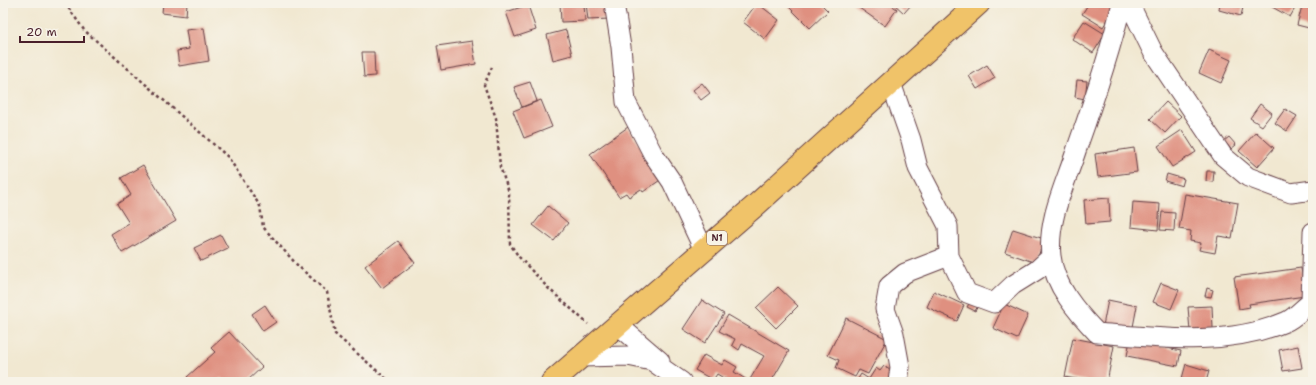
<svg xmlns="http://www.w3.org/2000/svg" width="1316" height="385" font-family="'Shantell Sans',sans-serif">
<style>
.building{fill:#df9080}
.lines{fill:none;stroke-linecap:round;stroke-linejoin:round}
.minor-casing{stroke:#633d44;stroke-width:21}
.trunk-casing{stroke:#633d44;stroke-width:24}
.path{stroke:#633d44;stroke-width:2.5;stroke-dasharray:3 3;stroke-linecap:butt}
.minor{stroke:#fff;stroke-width:19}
.trunk{stroke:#f0c369;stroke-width:22}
.labels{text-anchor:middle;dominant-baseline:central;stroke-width:3;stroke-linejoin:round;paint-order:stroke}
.shield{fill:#f7f3e8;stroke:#7e5f64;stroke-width:1}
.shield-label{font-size:9px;font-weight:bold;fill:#4a1f2b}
</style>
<rect width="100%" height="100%" fill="#f7f3e8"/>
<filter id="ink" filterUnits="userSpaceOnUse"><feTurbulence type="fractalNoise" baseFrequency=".025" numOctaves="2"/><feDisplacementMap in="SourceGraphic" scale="8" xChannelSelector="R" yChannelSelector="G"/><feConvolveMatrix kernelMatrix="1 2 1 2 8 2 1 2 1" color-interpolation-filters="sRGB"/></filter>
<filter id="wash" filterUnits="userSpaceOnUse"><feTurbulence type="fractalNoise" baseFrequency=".012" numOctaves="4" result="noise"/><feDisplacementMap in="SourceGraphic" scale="16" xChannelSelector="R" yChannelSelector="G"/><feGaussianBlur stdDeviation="0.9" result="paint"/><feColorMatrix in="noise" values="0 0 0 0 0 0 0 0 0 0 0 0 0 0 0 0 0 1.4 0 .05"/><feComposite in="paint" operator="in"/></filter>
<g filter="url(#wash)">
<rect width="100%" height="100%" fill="#f1e8d1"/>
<g id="blocks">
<path class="building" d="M163 3H187L186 16 162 13Z
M560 3H584L585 21 561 22Z
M586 3H608L609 19 588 20Z
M757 3 779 20 765 39 743 22Z
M785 3H820L828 11 810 28Z
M852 3H888L897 9 885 26Z
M893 3H911L912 4 904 13Z
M1089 3H1118L1103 27 1082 14Z
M1220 3H1244L1241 16 1219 10Z
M1265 3H1298L1290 17Z
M528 5 536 30 515 37 506 12Z
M1302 6 1313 9V29L1297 25Z
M1084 21 1105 34 1093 53 1072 39Z
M204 28 209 61 179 66 177 51 189 49 186 30Z
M566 30 572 55 553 60 547 35Z
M472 41 476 64 441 70 437 46Z
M1209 50 1231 60 1221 83 1199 73Z
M362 52H374L375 76 364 77Z
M987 65 995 78 977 89 969 76Z
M1077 80 1087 81 1085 99 1075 97Z
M530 82 537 101 522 107 514 87Z
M702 83 710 93 701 100 693 90Z
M541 100 552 127 524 138 513 111Z
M1166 102 1181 116 1165 133 1150 119Z
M1260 104 1272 113 1262 126 1250 118Z
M1285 109 1297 116 1287 131 1275 123Z
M628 127 663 178 643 192 641 189 629 197 626 193 619 197 590 154Z
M1182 130 1196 152 1172 167 1158 146Z
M1256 132 1274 148 1257 167 1239 151Z
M1229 137 1236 145 1231 149 1224 141Z
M1134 148 1137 172 1098 177 1095 154Z
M143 165 176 221 122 253 111 234 129 223 117 204 131 195 121 178Z
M1207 171H1214L1213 182 1206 181Z
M1167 174 1184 179 1182 186 1165 181Z
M1185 194 1238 203 1232 238 1218 236 1215 253 1199 250 1201 243 1190 241 1191 231 1179 229Z
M1109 198 1110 222 1086 224 1084 200Z
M1133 202 1160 204 1158 230 1131 227Z
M548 206 568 223 554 241 533 225Z
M1162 212 1175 213 1174 231 1160 230Z
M1013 229 1044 239 1036 263 1005 252Z
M221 235 228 248 201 261 194 248Z
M398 241 415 263 382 288 365 266Z
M1301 268 1305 296 1249 304 1250 307 1239 309 1234 277Z
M1161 283 1179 290 1171 309 1153 302Z
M778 287 798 306 776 328 756 308Z
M1207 288 1213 290 1211 297 1205 296Z
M934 291 964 305 957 321 927 307Z
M702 300 724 314 705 343 683 329Z
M1108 300 1137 306 1132 332 1103 326Z
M970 302 978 306 975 311 967 307Z
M1004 304 1028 315 1017 339 993 328Z
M265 305 276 322 263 331 252 314Z
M1212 306 1213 329 1190 331 1188 307Z
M728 315 789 351 771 382H726L727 380 717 374 713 380 695 370 704 355 722 365 725 360 737 367 734 372 749 381 764 356 742 344 739 350 732 345 735 339 719 331Z
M846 318 887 339 868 374 859 370 855 377 836 368 839 360 828 355Z
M229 332 262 367 246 382H225L221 378 216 382H192L187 377 215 352 211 348Z
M1073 338 1114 346 1107 382H1092L1065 377Z
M1130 340 1181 351 1178 366 1127 356Z
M1298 346 1302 368 1283 371 1279 350Z
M1186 364 1209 371 1206 382H1181Z
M884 366 897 375 892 382H856L861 374 869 379 876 368 880 371Z"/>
</g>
</g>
<g filter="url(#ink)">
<use href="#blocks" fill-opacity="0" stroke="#633d44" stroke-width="1"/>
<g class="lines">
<g class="minor-casing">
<path id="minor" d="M614 3 621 47 626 102 653 154 672 182 704 250
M1122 3C1110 53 1094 100 1077 148 1066 183 1047 219 1051 256 1054 286 1078 313 1097 333 1159 338 1226 347 1285 322 1294 319 1303 308 1311 302L1313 232
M1129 3 1153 52 1223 156 1248 177 1291 193 1313 190
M891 83 911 140 918 168 948 226 949 256 967 293 994 303 1013 285 1037 270 1051 257
M617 324 660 361
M580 357 628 356 652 361 682 382
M898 382 900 367 894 334 885 309 889 286 905 273 949 256"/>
</g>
<g class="trunk-casing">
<path id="trunk" d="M552 382 756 205 979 3"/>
</g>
<path class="path" d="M65 3 84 30 228 157 260 206 263 227 298 266 327 292 335 334 390 382
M492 67 484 85 496 118 500 167 509 192 510 244 519 257 548 288 588 324"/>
<use href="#minor" class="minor"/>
<use href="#trunk" class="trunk"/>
</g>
</g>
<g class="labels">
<rect class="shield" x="707" y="231" width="20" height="14" rx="3"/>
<g class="shield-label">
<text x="717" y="238">N1</text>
</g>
</g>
<rect width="1316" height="385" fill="none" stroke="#f7f3e8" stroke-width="16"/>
<path d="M20 36v6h64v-6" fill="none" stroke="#4a1f2b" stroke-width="2"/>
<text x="26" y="36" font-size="12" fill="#4a1f2b" stroke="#f7f3e8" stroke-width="3" paint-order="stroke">20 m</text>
</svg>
